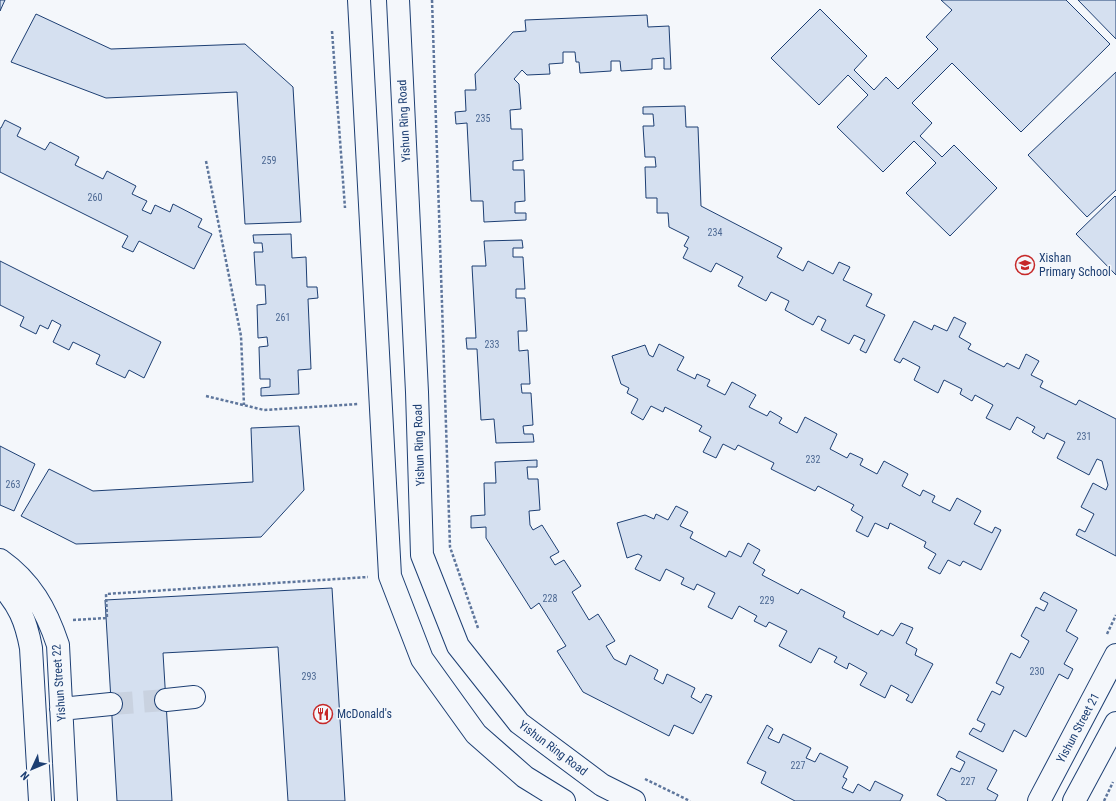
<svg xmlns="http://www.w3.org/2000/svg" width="1116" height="801" font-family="'Roboto Condensed',sans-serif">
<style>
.building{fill:#d5e0f0;stroke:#1d3f73}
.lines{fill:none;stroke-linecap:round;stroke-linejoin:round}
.minor-tunnel{stroke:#c9d2e0;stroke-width:22;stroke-dasharray:22 11;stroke-linecap:butt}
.minor-casing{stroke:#1d3f73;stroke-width:24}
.major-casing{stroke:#1d3f73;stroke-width:24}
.path{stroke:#5e769c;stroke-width:2.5;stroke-dasharray:3 2;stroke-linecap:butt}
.minor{stroke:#f4f7fb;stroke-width:22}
.major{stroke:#f4f7fb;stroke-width:22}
.labels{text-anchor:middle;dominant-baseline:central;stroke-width:3;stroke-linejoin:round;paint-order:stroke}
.number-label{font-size:10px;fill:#4b6792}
.street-label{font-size:12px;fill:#1d3f73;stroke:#f4f7fb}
.poi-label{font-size:12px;fill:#1d3f73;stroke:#f4f7fb;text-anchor:start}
</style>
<rect width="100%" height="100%" fill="#f4f7fb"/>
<path class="building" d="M0 0H5L0 11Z
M941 0H1066L1110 44 1021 132 952 63 912 103 932 123 920 136 942 157 954 145 997 188 950 236 906 193 936 163 914 141 883 172 837 127 868 95 848 75 819 105 771 58 820 9 867 56 854 70 874 90 886 77 898 89 938 49 926 37 952 10Z
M1078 0H1116V39Z
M36 14 111 49 245 44 293 87 301 222 245 224 237 92 106 98 11 62Z
M647 15 648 27 669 26 671 69H664V58L652 59V69L621 71 620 61H611V71L580 73 579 62H576L575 52H563V63L549 64 550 74 527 75 522 70 514 79 519 84 521 109 510 110 511 129H522L523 160 513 161V170H524L525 201 515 202V213H526V220L484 222 483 201H471L467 123 456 124 455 112 466 111 465 90H476L475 74 513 32 526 31 525 20Z
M1116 72V190L1087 217 1028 155Z
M685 106 686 127H698L701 206 782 248 777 257 803 271 808 261 833 274 839 262 850 267 843 280 872 294 866 306 885 315 866 353 860 350 865 340 854 335 849 344 821 330 826 320 818 316 813 325 803 320 785 310 789 301 771 292 766 301 738 286 743 277 716 263 711 272 683 258 688 248 684 246 689 237 669 227 668 213H657V198H646L645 167H656L655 157H645L643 126H654L653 114H643V107Z
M5 120 21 128 17 136 45 150 50 142 79 157 75 165 103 179 107 171 136 186 132 194 147 201 142 210 151 214 155 205 170 212 173 204 202 219 198 227 212 234 194 269 139 241 133 252 122 247 128 236 0 172V128H1Z
M1115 196 1116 197V275L1076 234Z
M291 234 292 258 306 257 307 287H317L318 298 308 299 311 369 298 370 299 394 261 396V388L270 387V379H260L259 347 268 346 267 337 258 338 257 305 266 304 265 285H256L254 252H263L262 243H254L253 235Z
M522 240 523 248H513V257H523L525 289H516V298H525L527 331H518L519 351 528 350 530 384H521L522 393H531L533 425 523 426 524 434H533L534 442 496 443 494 419 481 420 477 349H467L466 338H476L472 266H486L484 241Z
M0 261 161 342 144 378 129 370 125 378 96 364 100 355 73 342 69 350 53 342 61 325 52 320 48 329 40 325 36 334 20 326 24 317 0 305Z
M954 317 966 323 959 337 971 344 968 349 1004 367 1007 363 1019 369 1026 354 1039 361 1031 375 1043 381 1040 387 1076 405 1079 400 1116 419V556L1076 535 1079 529 1085 532 1094 514 1081 507 1093 483 1106 490 1108 485 1102 461 1097 459 1089 475 1057 458 1065 442 1047 433 1044 439 1032 432 1035 427 1017 417 1010 430 986 418 993 405 975 395 972 401 960 394 962 389 944 380 938 393 914 380 920 367 903 358 900 363 894 360 914 321 932 330 934 325 947 331Z
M659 344 684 357 677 370 695 379 697 374 710 380 707 386 725 395 732 382 756 395 749 407 767 416 770 411 782 418 779 423 797 433 805 417 837 434 830 449 847 458 850 453 863 459 860 465 877 474 884 461 908 474 902 486 920 496 923 490 935 496 932 502 950 511 957 498 981 511 974 524 992 533 995 527 1001 530 981 570 963 561 960 566 948 560 940 574 928 568 936 554 924 547 926 542 890 523 888 529 875 523 868 537 856 531 863 517 851 510 854 505 818 486 815 491 771 469 774 463 738 445 735 450 723 444 716 458 703 452 711 437 699 431 702 426 665 407 663 412 651 406 643 420 631 413 638 399 627 393 629 388 621 384 612 356 645 345 649 355 653 357Z
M299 426 304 490 261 537 76 544 21 516 49 469 93 491 253 482 251 428Z
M0 446 35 464 14 511 0 505Z
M537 460V467H527L528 479H538L540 510 529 511 530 525 533 530 542 525 559 552 550 557 555 565 564 560 581 586 572 592 589 620 598 614 615 641 606 646 614 659 626 665 630 655 658 670 654 679 663 684 667 674 695 688 691 697 701 703 706 694 712 696 693 734 674 725 669 736 583 692 557 651 566 646 539 603 531 609 486 538V527L471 528V516L485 515 484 483H496L495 462Z
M676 506 688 512 680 526 693 532 690 538 726 557 729 551 741 557 748 543 760 550 753 563 765 570 762 575 798 594 801 589 845 612 843 617 878 635 881 630 893 636 901 623 913 628 906 643 917 649 915 655 933 664 912 703 906 700 909 695 891 685 885 698 860 685 867 673 849 663 847 669 834 662 837 657 819 648 811 663 779 646 787 631 769 622 766 627 754 621 757 616 739 606 732 619 708 607 715 593 697 584 694 590 681 584 684 578 666 569 660 581 635 569 642 556 638 554 627 558 617 523 645 515 654 519 656 514 668 520Z
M332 588 345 801H288L278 647 163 653 172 801H117L105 600Z
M1044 592 1077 610 1066 631 1078 638 1064 664 1073 669 1068 679 1059 674 1026 737 1014 730 1003 752 969 734 973 728 981 732 985 724 977 720 992 691 1000 695 1004 687 996 683 1011 653 1020 658 1029 641 1021 636 1036 607 1044 611 1048 603 1040 599Z
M767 725 773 729 768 738 779 743 783 734 811 748 806 758 815 762 820 753 848 767 843 777 847 779 842 788 853 793 858 784 870 791 875 781 903 795 900 801H795L761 783 766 772 747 763Z
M959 751 997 770 987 789 998 795 995 801H946V800L937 795 951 768 960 772 965 762 956 757Z"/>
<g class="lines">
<path class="minor-tunnel" d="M111 704 166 700"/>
<g class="minor-casing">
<path id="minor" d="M0 560C31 582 46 609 58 645L66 801
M0 584C19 604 26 621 31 648L40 801
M166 700 194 697
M61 709 111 704
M1039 801 1116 655
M1074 801 1116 723"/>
</g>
<g class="major-casing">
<path id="major" d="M359 0 390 576 422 659 476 734 525 777 564 801
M398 0 417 392 422 555 458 646 519 723 602 785 634 801"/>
</g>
<path class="path" d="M432 0 450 547 478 628
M332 31 345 208
M206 161 241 336 244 405
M206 396 264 410 359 404
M73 620 107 618 106 594 368 577
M1107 634 1116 615
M645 779 690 801
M1104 801 1113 782"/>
<use href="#minor" class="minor"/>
<use href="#major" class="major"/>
</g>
<defs>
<g id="school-ring" transform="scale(1)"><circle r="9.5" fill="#f4f7fb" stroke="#c62828" stroke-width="1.5"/><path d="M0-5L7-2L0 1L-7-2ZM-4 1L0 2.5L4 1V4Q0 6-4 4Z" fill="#c62828"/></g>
<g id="restaurant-ring" transform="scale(1)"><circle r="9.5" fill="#f4f7fb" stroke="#c62828" stroke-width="1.5"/><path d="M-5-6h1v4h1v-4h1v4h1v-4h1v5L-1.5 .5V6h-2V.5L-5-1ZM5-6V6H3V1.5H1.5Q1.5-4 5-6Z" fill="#c62828"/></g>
</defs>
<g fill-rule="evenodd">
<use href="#school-ring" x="1025" y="265"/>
<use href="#restaurant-ring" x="323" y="714"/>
</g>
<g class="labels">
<g class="number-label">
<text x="483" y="118">235</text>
<text x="269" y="160">259</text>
<text x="95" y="197">260</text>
<text x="715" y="232">234</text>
<text x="283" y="317">261</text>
<text x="492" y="344">233</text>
<text x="1084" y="436">231</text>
<text x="813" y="459">232</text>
<text x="13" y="484">263</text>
<text x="550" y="598">228</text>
<text x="767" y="600">229</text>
<text x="1037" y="671">230</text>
<text x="309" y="676">293</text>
<text x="798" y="765">227</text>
<text x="968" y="781">227</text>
</g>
<g class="street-label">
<text transform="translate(404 121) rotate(-93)">Yishun Ring Road</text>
<text transform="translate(419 445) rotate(-92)">Yishun Ring Road</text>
<text transform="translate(59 683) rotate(-94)">Yishun Street 22</text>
<text transform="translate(1078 728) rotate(-62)">Yishun Street 21</text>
<text transform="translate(553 748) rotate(37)">Yishun Ring Road</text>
</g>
<g class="poi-label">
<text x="1039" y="258">Xishan<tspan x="1039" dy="14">Primary School</tspan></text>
<text x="337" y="714">McDonald's</text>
</g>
</g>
<g transform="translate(32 769) rotate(226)" stroke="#f4f7fb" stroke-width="3" paint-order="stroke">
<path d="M0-3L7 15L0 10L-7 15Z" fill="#1d3f73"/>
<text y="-6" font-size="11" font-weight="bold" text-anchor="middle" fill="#1d3f73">N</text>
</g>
</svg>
